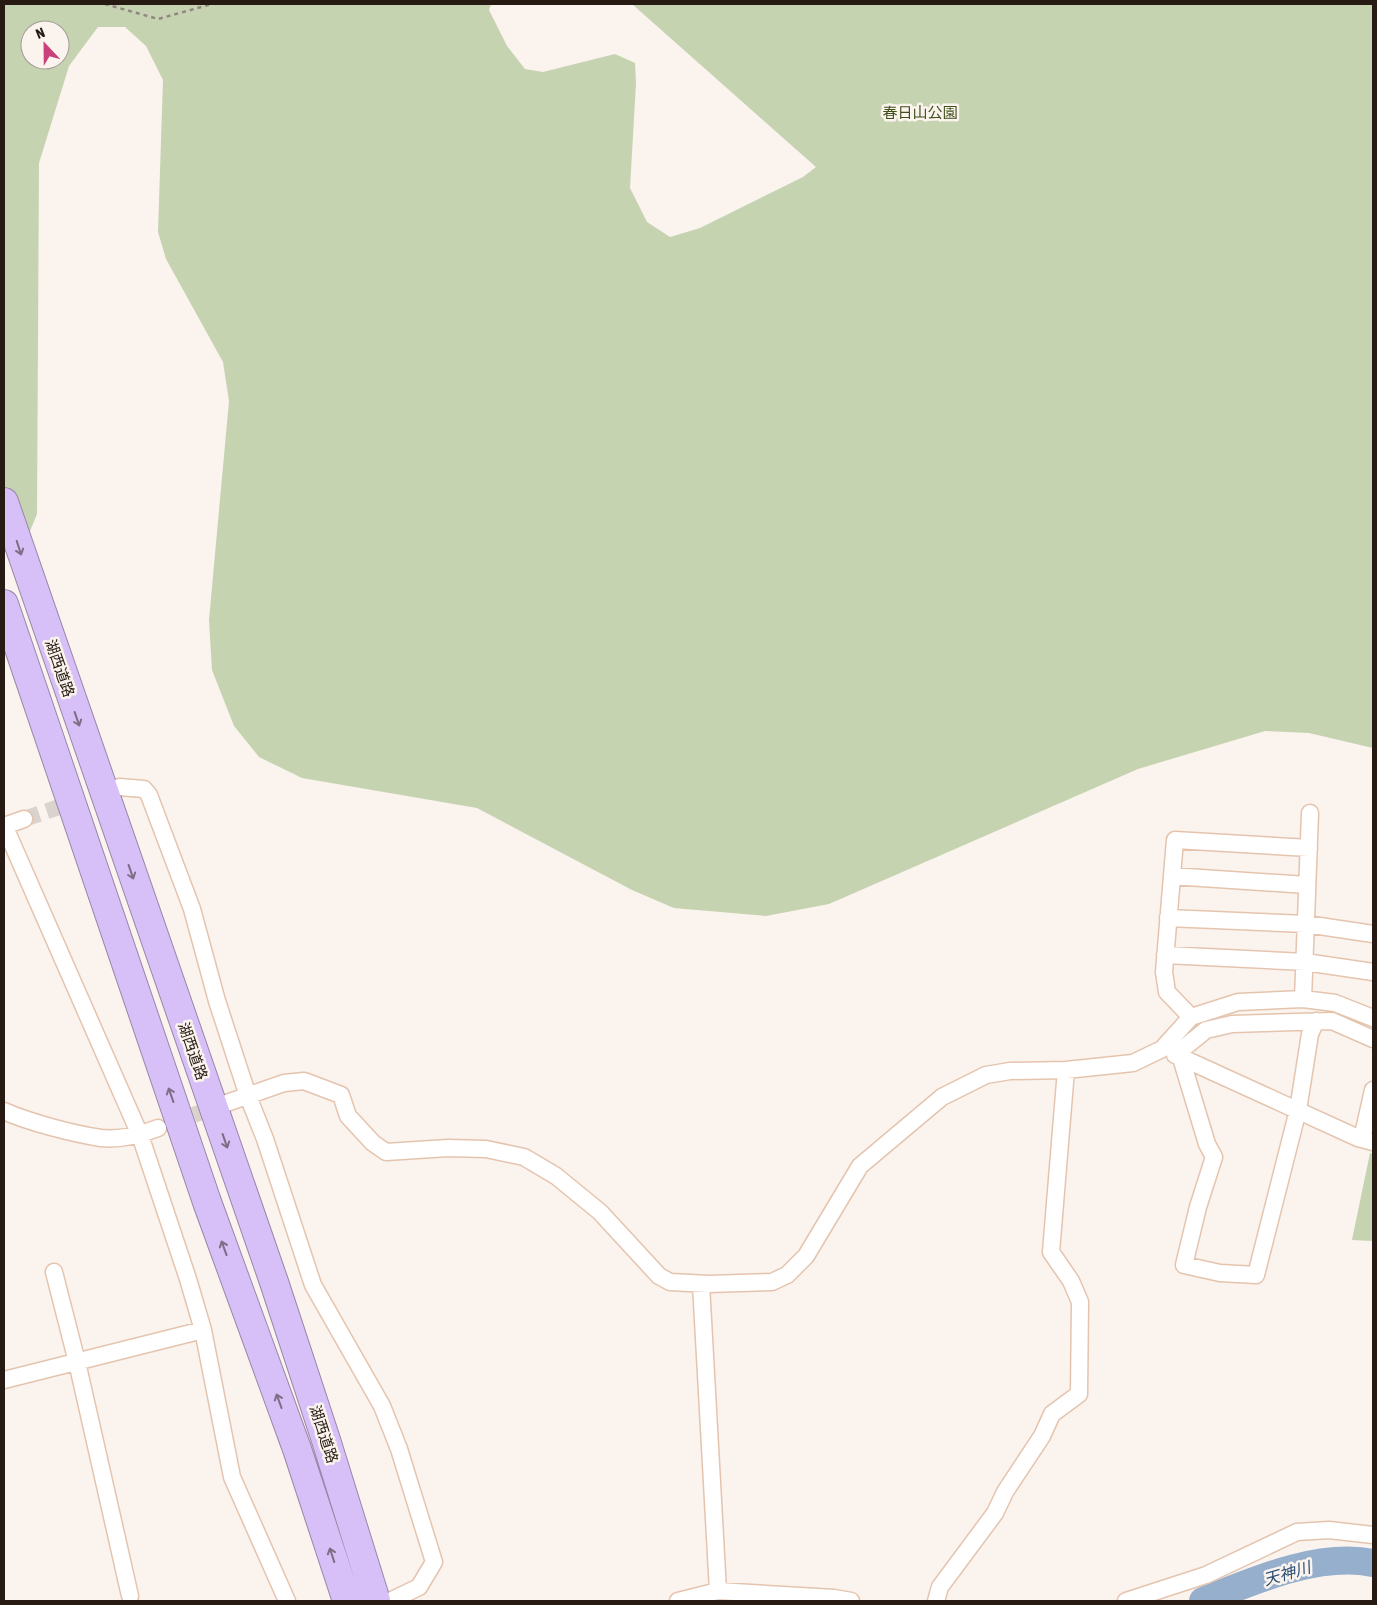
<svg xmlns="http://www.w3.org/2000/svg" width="1377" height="1605" font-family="'Asap Condensed','Noto Sans JP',sans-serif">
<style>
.green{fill:#c6d3b0;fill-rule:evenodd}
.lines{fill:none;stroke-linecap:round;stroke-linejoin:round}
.river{stroke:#96afcc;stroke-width:28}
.minor-tunnel{stroke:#dad2cd;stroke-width:16;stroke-dasharray:16 8;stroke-linecap:butt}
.minor-casing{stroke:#e5c4ae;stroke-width:19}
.motorway-casing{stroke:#9986a7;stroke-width:30}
.path{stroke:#918781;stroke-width:2.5;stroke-dasharray:4 4;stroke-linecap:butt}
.minor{stroke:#fff;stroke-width:16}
.motorway{stroke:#d7c0f7;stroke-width:28}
.oneway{stroke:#7e6d84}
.labels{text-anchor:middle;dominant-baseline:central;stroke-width:5;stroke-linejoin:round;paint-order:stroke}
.park-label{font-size:15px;fill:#3f4f19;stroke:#faf3ee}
.street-label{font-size:15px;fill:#261a12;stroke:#faf3ee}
.water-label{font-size:16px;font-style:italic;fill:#284d75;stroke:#faf3ee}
</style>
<rect width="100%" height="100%" fill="#faf3ee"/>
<path class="green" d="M4 4H491L489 10 507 46 525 69 543 72 615 54 635 63 636 83 630 188 647 222 670 237 700 228 803 177 816 167 632 4H1373V748L1309 733 1265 731 1138 769 829 904 766 916 674 908 632 890 477 808 302 778 259 757 234 726 212 670 209 620 229 401 223 362 166 259 158 232 163 80 146 46 125 27H98L69 66 39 163 37 514 30 531 4 541ZM30 30H60V60H30Z
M1370 1153 1373 1154V1241L1352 1240Z"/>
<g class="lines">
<path class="river" d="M1203 1601C1253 1581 1318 1552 1373 1563"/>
<path class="minor-tunnel" d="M24 819 112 789
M171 1123 221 1105"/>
<g class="minor-casing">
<path id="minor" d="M119 787 144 789 149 795 192 909 217 1001 248 1096 265 1139 313 1285 382 1406 399 1449 434 1562 419 1587 390 1601
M4 825 140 1135 188 1279 203 1330 232 1477 287 1601
M4 826 24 819
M1172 876 1307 885
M1168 918 1306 924 1373 934
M1165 955 1305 962 1373 972
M1303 999 1310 813
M1191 1017 1167 992 1164 972 1175 840 1309 848
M1175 1055 1206 1030 1232 1024 1332 1021 1373 1039
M1176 1055 1358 1138 1373 1142
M1181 1058 1207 1144 1214 1157 1198 1207 1184 1265 1220 1273 1256 1275 1298 1110 1310 1034 1316 1021
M224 1104 284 1083 304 1081 341 1095 348 1116 373 1143 386 1152 448 1148 486 1149 524 1157 556 1176 600 1212 659 1276 670 1282 709 1284 772 1282 787 1275 806 1256 860 1166 942 1097 986 1075 1010 1071 1066 1070 1133 1063 1162 1049 1191 1017 1238 1002 1303 999 1335 1003 1373 1018
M4 1111C28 1122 74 1134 101 1138 120 1140 140 1135 158 1128
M1362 1139 1373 1090
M54 1272 77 1362 130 1596
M701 1284 718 1591
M4 1380 203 1330
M678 1601 718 1591 834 1598 851 1601
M936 1601 940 1587 995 1513 1005 1492 1042 1436 1052 1414 1079 1394 1080 1302 1071 1281 1051 1252 1066 1070
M1126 1601 1206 1575 1297 1532 1329 1530 1373 1535"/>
</g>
<g class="motorway-casing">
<path id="motorway" d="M4 502 274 1282 326 1440 376 1601
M4 604 207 1202 297 1449 347 1601"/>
</g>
<path class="path" d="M105 4 158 19 212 4"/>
<use href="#minor" class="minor"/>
<use href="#motorway" class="motorway"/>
</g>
<defs><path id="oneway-shaft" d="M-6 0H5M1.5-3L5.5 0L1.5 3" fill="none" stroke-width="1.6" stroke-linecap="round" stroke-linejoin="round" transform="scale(1.25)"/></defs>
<g class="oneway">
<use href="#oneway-shaft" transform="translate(19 548) rotate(72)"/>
<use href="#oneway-shaft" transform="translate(77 719) rotate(71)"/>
<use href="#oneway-shaft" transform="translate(131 872) rotate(71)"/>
<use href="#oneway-shaft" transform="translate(171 1095) rotate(-109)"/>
<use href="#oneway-shaft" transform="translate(225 1141) rotate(71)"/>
<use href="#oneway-shaft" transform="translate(224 1248) rotate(-110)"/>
<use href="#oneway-shaft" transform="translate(279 1401) rotate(-110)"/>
<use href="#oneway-shaft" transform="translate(332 1555) rotate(-108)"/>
</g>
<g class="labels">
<g class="park-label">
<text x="920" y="112">春日山公園</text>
</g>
<g class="street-label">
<text transform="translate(60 668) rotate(71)">湖西道路</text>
<text transform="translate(193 1051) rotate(71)">湖西道路</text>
<text transform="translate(324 1434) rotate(72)">湖西道路</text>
</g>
<g class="water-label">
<text transform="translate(1287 1573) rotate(-16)">天神川</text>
</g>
</g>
<rect width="1377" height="1605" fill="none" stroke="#261a12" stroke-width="10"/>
<g transform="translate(45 45) rotate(338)"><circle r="24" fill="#faf3ee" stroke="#a59c96"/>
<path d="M0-4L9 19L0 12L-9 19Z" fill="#c9407b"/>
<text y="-8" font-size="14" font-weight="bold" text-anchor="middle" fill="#261a12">N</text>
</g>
</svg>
